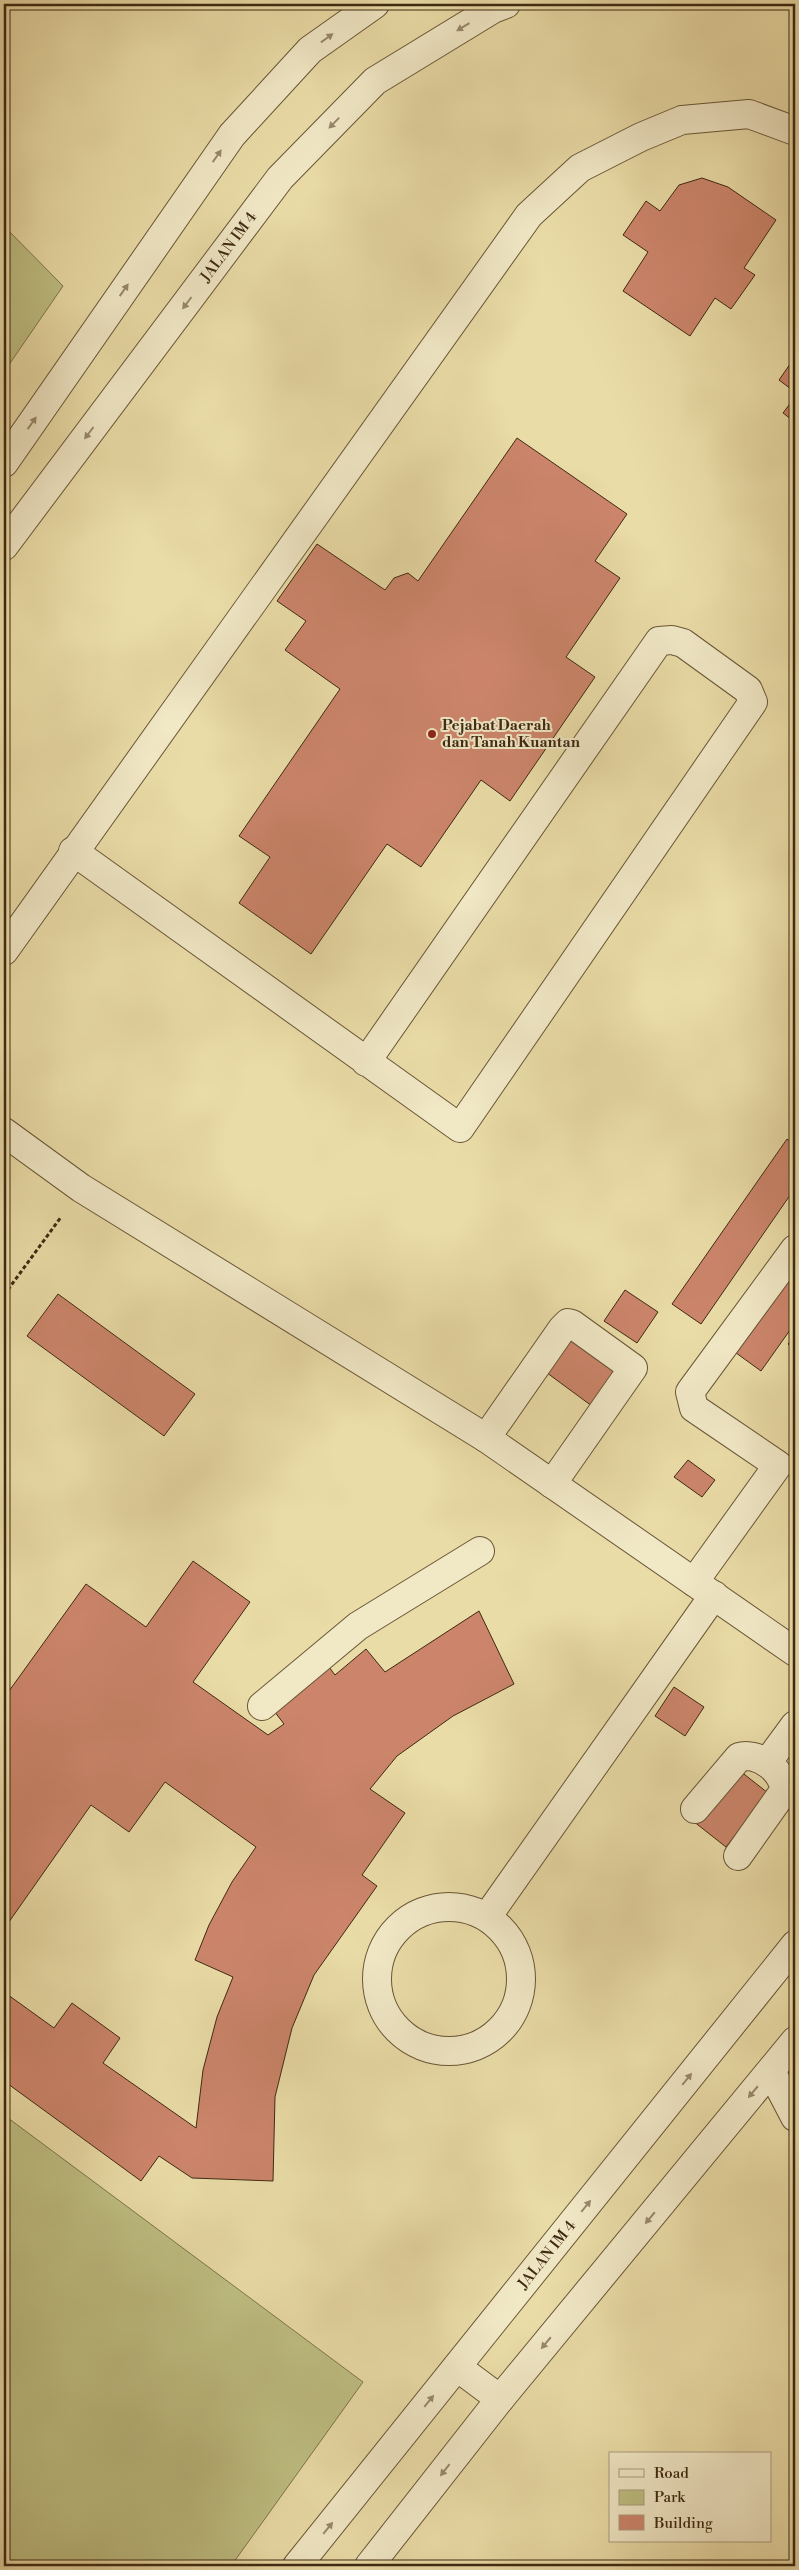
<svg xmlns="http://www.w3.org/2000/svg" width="799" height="2570" font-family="'Libre Bodoni',serif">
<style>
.green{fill:#bebe82;stroke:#7e744a}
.building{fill:#cc856b;stroke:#3e2912}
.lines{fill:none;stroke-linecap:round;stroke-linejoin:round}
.minor-casing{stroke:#695637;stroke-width:30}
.path{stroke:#3e2912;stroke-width:3;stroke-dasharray:4 2.5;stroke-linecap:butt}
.minor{stroke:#f1e8c6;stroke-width:28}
.oneway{fill:#98886c}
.poi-dot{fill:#8f2418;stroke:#f1e8c6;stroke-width:2}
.labels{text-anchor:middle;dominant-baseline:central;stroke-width:4;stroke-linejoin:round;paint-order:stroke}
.street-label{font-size:15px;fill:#3e2912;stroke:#f1e8c6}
.poi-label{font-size:15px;font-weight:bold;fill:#3e2912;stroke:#f1e8c6;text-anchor:start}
</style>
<rect width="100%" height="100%" fill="#eadca7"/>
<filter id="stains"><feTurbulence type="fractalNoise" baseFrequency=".004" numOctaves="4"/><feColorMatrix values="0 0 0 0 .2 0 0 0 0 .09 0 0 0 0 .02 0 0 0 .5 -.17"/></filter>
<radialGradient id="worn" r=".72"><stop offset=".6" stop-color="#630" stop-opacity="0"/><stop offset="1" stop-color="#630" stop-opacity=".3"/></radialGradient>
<path class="green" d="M4 226 63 286 4 372Z
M4 2115 363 2382 231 2566H4Z"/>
<path class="building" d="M702 178 728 187 776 220 744 268 755 275 731 309 715 298 690 336 623 291 648 252 623 235 646 201 660 211 679 185Z
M795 357V392L779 380Z
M795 397V422L783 413Z
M517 438 627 514 595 561 620 578 566 657 595 677 510 801 481 780 421 867 387 844 311 954 239 903 270 857 239 836 340 689 285 650 306 621 277 601 317 544 385 590 394 578 408 573 418 581Z
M787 1139 795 1145V1188L701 1324 672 1304Z
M795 1261V1323L761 1371 732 1350Z
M625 1290 658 1312 637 1343 604 1321Z
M58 1294 195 1394 164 1436 27 1336Z
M564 1332 626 1377 600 1412 539 1367Z
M795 1335V1349L788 1344Z
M688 1460 715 1480 702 1497 674 1477Z
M193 1561 250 1602 193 1682 268 1735 284 1724 271 1707 326 1663 335 1675 366 1649 385 1672 479 1611 514 1684 453 1716 397 1756 370 1789 405 1813 362 1875 377 1886 314 1975 292 2028 275 2097 273 2181 192 2178 159 2156 141 2181 4 2081V1992L54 2028 72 2003 120 2038 103 2063 196 2128 203 2070 217 2017 233 1977 195 1960 209 1925 232 1882 256 1847 165 1782 129 1832 91 1805 4 1929V1698L86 1584 146 1627Z
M674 1687 704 1707 685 1736 655 1716Z
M735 1767 768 1793 726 1847 693 1821Z"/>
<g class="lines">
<g class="minor-casing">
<g id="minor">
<path d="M4 463 232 135 310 50 375 4"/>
<path id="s1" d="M4 546 280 178 375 81 493 9 506 4"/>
<path d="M73 851 460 1128 753 702 748 690 683 643 672 640 659 641 366 1062"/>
<path d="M4 951 529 215 580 168 641 137 682 120 749 114 795 131"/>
<path d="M4 1132 81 1188 486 1438 795 1652"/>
<path d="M486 1438 562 1329 568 1323 572 1324 633 1368 552 1484"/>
<path d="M694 1582 778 1465 694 1408 690 1392 795 1249"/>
<path d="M262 1706 358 1626 480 1551"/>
<path d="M767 1763 795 1725"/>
<path d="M695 1809 739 1757C757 1751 785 1771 784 1791L738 1856"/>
<circle cx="449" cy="1979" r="72"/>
<path d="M487 1917 714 1595"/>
<path d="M771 2071 795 2117"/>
<path d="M457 2367 500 2399"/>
<path id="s2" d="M297 2566 795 1945"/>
<path d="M369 2566 500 2399 795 2041"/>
</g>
</g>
<path class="path" d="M4 1295 61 1217"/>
<use href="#minor" class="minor"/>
</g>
<defs><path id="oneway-solid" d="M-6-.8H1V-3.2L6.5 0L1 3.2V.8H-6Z" transform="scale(1.25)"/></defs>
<g class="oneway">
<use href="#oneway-solid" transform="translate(463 27) rotate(149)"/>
<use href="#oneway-solid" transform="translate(327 38) rotate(-36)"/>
<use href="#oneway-solid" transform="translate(334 123) rotate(134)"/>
<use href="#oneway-solid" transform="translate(217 156) rotate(-55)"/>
<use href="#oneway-solid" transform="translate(124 290) rotate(-55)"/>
<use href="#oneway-solid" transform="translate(187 303) rotate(127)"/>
<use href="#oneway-solid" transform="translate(32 423) rotate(-55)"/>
<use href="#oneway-solid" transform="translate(89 433) rotate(127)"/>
<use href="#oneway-solid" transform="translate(687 2079) rotate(-51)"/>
<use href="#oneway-solid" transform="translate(753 2092) rotate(130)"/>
<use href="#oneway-solid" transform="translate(586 2206) rotate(-51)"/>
<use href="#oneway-solid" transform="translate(650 2218) rotate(130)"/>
<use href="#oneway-solid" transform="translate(546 2343) rotate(130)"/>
<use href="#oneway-solid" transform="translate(429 2401) rotate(-51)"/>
<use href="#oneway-solid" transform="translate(445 2470) rotate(128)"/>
<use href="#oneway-solid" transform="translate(328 2528) rotate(-51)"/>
</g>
<circle class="poi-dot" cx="432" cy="734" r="5"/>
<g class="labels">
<g class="street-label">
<text stroke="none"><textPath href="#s1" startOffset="374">JALAN IM 4</textPath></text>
<text stroke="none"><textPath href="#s2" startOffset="399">JALAN IM 4</textPath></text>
</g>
<g class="poi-label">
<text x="442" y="725">Pejabat Daerah<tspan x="442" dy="17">dan Tanah Kuantan</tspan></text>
</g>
</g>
<rect width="799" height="2570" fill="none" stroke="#eadca7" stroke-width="20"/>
<rect x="5" y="5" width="789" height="2560" fill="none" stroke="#3e2912" stroke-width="2.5"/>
<rect x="10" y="10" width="779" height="2550" fill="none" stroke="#3e2912"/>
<rect x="609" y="2452" width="162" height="90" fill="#f1e8c6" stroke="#a99c7e"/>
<rect x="619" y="2469" width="25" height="8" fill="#f1e8c6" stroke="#a99c7e"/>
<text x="654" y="2478" font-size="15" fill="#3e2912">Road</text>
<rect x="619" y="2490" width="25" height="15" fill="#bebe82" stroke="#a99c7e"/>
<text x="654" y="2502" font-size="15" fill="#3e2912">Park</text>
<rect x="619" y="2515" width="25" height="15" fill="#cc856b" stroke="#a99c7e"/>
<text x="654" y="2528" font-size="15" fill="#3e2912">Building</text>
<rect width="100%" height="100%" filter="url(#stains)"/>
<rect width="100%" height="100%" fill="url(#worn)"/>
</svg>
